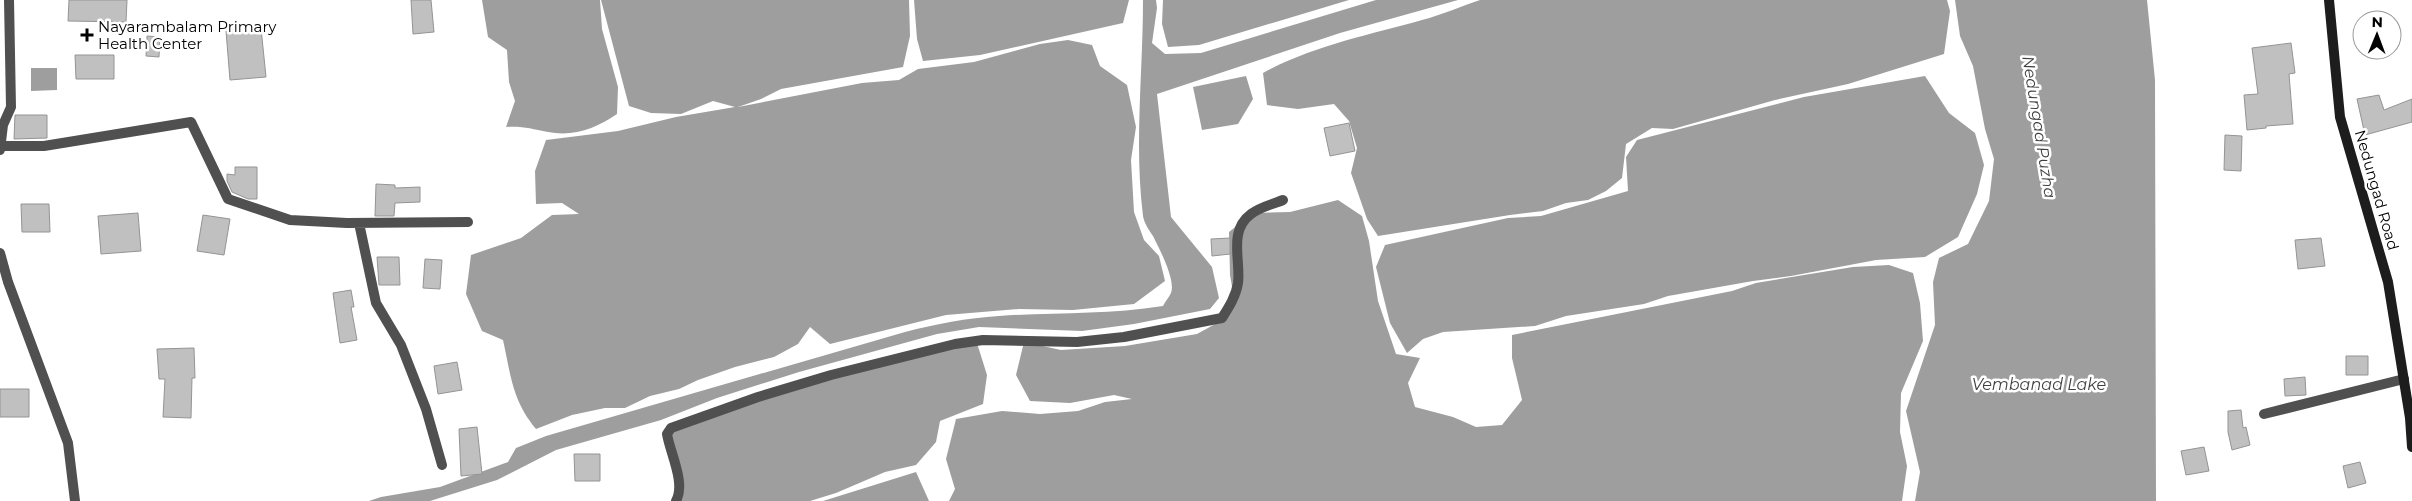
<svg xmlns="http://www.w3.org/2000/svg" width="2412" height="501" font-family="Montserrat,sans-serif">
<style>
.water{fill:#9e9e9e}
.building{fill:#c0c0c0;stroke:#949494}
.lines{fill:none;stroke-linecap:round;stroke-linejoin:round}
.street{stroke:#505050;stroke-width:10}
.secondary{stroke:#1d1d1d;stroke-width:10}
.poi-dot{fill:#000;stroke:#fff;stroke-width:2}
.labels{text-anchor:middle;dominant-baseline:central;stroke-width:5;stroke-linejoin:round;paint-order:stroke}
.poi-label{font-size:15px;fill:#000;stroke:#fff;text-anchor:start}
.street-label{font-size:15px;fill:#000;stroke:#fff}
.water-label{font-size:16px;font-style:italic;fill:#3f3f3f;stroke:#fff}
</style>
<rect width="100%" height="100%" fill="#fff"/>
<path class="water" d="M482 0H600L602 29 618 87 617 114C597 128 574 137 548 132 531 129 524 126 506 127L515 101 509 82 507 50 488 37Z
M601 0H909L910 36 903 67 781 89 761 99 738 107 862 83 899 80 918 69 974 62 1040 44 1068 40 1092 45 1100 66 1127 85 1136 127 1131 160 1134 212 1144 240 1159 256 1165 281 1134 304 1073 310 1019 309 946 315 830 344 810 327 798 344 774 357 735 367 698 380 679 389 650 396 625 408H605L572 415 536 429C512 400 511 376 503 340L482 331 466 294 471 255 521 238 552 215 579 214 562 203 536 204 535 171 546 140 618 131 676 117 735 107 713 101 681 114 651 113 629 106Z
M914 0H1129L1123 23 980 55 923 61 917 39Z
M1143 0H1156L1157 8 1152 43 1165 54 1201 53 1376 0H1458L1340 33 1157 94 1171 217 1212 267 1219 298 1210 309 1134 324 1082 331 979 327 937 334 799 372 717 398 661 420 556 450 497 480 430 501H369L381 497 440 487 508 462 516 448 546 436 905 332C936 324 967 318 999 316 1054 312 1108 315 1163 306 1165 302 1169 297 1171 293 1176 280 1159 248 1153 236 1149 230 1144 223 1143 216 1134 144 1143 72 1143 0Z
M1163 0H1349L1199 45 1168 47 1162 24Z
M1480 0H1947L1950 11 1944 54 1848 84 1775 100 1673 129 1652 128 1626 144 1622 178 1606 191 1588 200 1566 203 1543 211 1510 215 1378 236 1367 219 1351 173 1357 148 1349 121 1334 104 1298 109 1267 105 1263 73C1312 46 1369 35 1422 20 1442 15 1461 6 1480 0Z
M1955 0H2147L2155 80 2156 501H1915L1920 472 1906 411 1935 325 1933 282 1939 258 1968 244 1989 201 1994 159 1985 129 1973 66 1960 36Z
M31 68H57V90L31 91Z
M1246 76 1253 99 1238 124 1202 130 1193 87Z
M1925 76 1949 113 1975 133 1984 165 1977 194 1958 237 1925 257 1876 260 1791 276 1753 281 1668 296 1644 304 1566 316 1535 326 1443 332 1423 339 1407 353 1390 323 1376 267 1385 245 1508 218 1541 216 1628 191 1626 157 1637 140 1804 97Z
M1338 200 1362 216 1369 241 1378 301 1396 354 1420 358 1408 383 1415 407 1453 417 1476 427 1502 425 1522 400 1512 358V335L1732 291 1756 283 1853 267 1889 265 1913 273 1920 303 1923 341 1901 393 1900 432 1907 466 1902 501H949L955 489 946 459 956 419 1002 411 1040 414 1078 411 1105 402 1132 399 1114 395 1070 403 1030 401 1016 375 1024 342 1061 350 1125 346 1197 334 1217 323 1234 298 1230 275 1229 232 1253 213 1290 212Z
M976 340 987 375 983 404 940 421 936 442 916 465 885 472 836 493 810 501H681L671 431 742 402Z
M916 472 929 501H823Z"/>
<path class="building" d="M69 0H127L126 22 68 21Z
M411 0H431L434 32 413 34Z
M261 28 266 77 230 80 226 31Z
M147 36 160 37 159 57 146 56Z
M2291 43 2295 73 2289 74 2293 124 2266 126V128L2247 130 2244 95 2258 94 2252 48Z
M75 55H114V79H76Z
M2379 95 2384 110 2412 99V122L2365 135 2357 99Z
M15 115H47V138L14 139Z
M1349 123 1355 151 1330 156 1324 128Z
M2225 135 2242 136 2241 171 2224 170Z
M235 167H257V199H248L232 192 227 181V174L235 175Z
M376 184 395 185V188L420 187V202L395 203 394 216H375Z
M21 204H49L50 232H22Z
M138 213 141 251 101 254 98 216Z
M203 215 230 219 224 255 197 251Z
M1230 238V254L1212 256 1211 239Z
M2321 238 2325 266 2298 269 2295 240Z
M377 257H399L400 285H379Z
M425 259 442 260 440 289 423 288Z
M351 290 354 307H351L357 340 340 343 333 293Z
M194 348 195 378H192L191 418 163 417 165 379H159L157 349Z
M2346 356H2368V375H2346Z
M457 362 462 390 438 394 434 366Z
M2305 377 2306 395 2285 396 2284 379Z
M0 389H29V417H0Z
M2241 410 2243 428 2246 427 2250 445 2232 450 2228 432V411Z
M477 427 482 474 461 476 459 429Z
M2204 447 2209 471 2186 475 2181 451Z
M574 454H600V481H575Z
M2360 462 2366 483 2348 488 2343 466Z"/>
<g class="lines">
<path class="street" d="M1 146H44L191 122 228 199 290 220 347 223 468 222
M0 150 3 125 11 107 9 0
M359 223 376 303 401 345 426 409 442 465
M0 253 8 282 68 443 75 501
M2264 414 2404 379
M676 501C686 483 670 453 667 434L671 428 758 397 831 375 955 344 983 340 1077 342 1124 337 1222 318C1229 307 1236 296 1238 283 1241 260 1228 231 1251 214 1260 207 1273 204 1283 200"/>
<path class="secondary" d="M2329 0 2340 117 2388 282 2410 418 2412 447"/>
</g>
<path class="poi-dot" d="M84.5 27.5h5v5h5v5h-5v5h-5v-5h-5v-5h5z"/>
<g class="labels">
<g class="poi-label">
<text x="98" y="26">Nayarambalam Primary<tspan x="98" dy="17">Health Center</tspan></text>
</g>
<g class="street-label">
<text transform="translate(2377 190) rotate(74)">Nedungad Road</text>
</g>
<g class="water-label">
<text transform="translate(2039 127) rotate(81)">Nedungad Puzha</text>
<text x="2039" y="384">Vembanad Lake</text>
</g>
</g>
<g transform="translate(2377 35) rotate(1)"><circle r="24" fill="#ffffff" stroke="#999999"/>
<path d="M0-4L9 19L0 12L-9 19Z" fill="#000000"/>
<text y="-8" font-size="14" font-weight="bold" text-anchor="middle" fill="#000000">N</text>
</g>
</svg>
